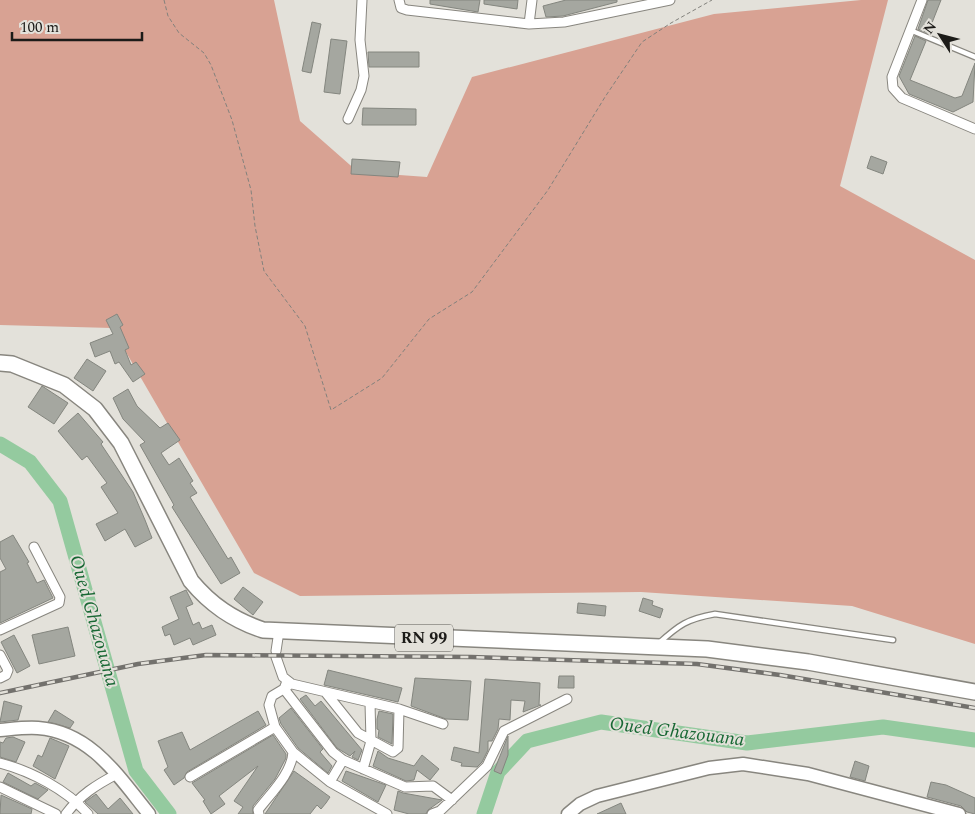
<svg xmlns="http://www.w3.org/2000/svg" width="975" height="814" font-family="Spectral,serif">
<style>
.green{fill:#d8a293}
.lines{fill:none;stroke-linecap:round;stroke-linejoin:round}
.river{stroke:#94ca9f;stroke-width:15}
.building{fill:#a5a7a0;stroke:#84867f}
.service-casing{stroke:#88867f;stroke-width:7}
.minor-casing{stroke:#88867f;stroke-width:11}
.secondary-casing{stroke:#88867f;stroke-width:15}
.primary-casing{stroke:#88867f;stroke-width:18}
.path{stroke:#82817c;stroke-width:1;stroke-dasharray:4 2.5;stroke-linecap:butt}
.service{stroke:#fff;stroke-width:4.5}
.minor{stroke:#fff;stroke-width:9}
.secondary{stroke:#fff;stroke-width:12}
.primary{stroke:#fff;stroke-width:15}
.rail-casing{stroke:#73716d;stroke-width:4.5}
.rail{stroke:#e3e1da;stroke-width:2.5;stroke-dasharray:8;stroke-linecap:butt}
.labels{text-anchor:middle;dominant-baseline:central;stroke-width:4;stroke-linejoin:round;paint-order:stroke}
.shield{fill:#e3e1da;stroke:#585652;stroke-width:1}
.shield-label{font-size:16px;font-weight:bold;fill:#1c1b18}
.water-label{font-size:19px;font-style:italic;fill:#186834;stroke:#e3e1da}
</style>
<rect width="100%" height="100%" fill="#e3e1da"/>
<path class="green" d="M0 0H274L300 121 358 172 427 177 472 77 714 14 861 0H888L840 186 975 260V644L852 606 641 592 300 596 254 573 112 328 0 325Z"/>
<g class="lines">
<path class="river" d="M0 444 30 462 60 501 136 771 169 814
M484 814 498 772 527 741 601 722 747 743 883 727 975 740"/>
</g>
<path class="building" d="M430 0H480L478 12 430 4Z
M484 0H518L517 9 484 4Z
M566 0H617V2L563 16 546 17 543 6Z
M928 0H941L928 33 918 29Z
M312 22 321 24 311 73 302 71Z
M915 36 926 41 910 80 955 98 962 96 975 63 973 102 953 112 909 94 899 76Z
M331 39 347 41 340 94 324 92Z
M368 52H419V67H369Z
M363 108 416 109V125H362Z
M871 156 887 162 883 174 867 168Z
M352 159 400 162 398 177 351 174Z
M117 314 123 325 120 327 129 348 125 350 131 365 136 362 145 374 133 382 119 362 115 364 110 351 95 357 90 343 113 334 106 320Z
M87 359 106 371 93 391 74 378Z
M42 386 68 403 54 424 28 407Z
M128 389 137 406 160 428 168 423 180 440 161 453 169 465 179 458 193 481 190 483 197 493 190 497 228 559 231 557 240 573 221 584 172 507 174 505 140 445 145 442 123 419 113 398Z
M78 413 103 442 101 444 133 492 145 520 152 538 135 547 125 529 105 541 96 524 118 513 101 487 107 483 87 456 82 460 58 431Z
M13 535 29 562 27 563 37 583 44 580 53 598 0 623V572L6 569 0 558V542Z
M243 587 263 602 253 615 234 599Z
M186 590 193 604 186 607 193 625 199 622 202 629 212 625 216 635 193 645 190 638 174 645 170 634 165 636 162 627 179 619 170 597Z
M643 598 653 601 652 605 663 609 660 618 639 611Z
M578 603 606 606 605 616 577 613Z
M68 627 75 656 39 664 32 635Z
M14 635 30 666 17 673 1 642Z
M328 670 402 688 398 702 324 685Z
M559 676H574V688H558Z
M415 678 471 681 468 720 446 719 411 706Z
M485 679 540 683 539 705H541L523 712 525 701 511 700 510 720 499 719 498 729 492 741H488V750L482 762 477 767 461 766 462 763 451 760 454 747 479 753Z
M306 695 315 706 321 701 362 750 358 760 352 757 355 751 350 756 337 748 300 699Z
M4 701 22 706 18 720 0 722Z
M291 708 323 749 320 752 332 766 328 773 298 748 281 724 279 718Z
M55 710 74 722 70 728 48 722Z
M258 711 266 725 187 772 184 778 174 785 164 770 168 767 158 741 182 732 190 750Z
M379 711 393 714 392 744 378 737 379 730 377 729V719Z
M273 735 286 754V758L275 779 253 806V814H238L243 807 234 801 258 766 219 796 225 804 211 814 203 801 205 800 192 783Z
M508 736V755L501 774 494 771Z
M13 737 25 742 16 762 0 757V742L3 743 6 738Z
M50 738 69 746 55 779 33 766 38 755 42 757Z
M378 751 388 758 414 766 422 755 439 769 430 780 417 770 414 780 406 781 373 766Z
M855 761 869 766 865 781 850 777Z
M294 771 330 797 326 803 321 809 317 805 310 814H265Z
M346 771 386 785 378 802 342 781Z
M8 773 31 786 35 783 48 790 38 799 3 782Z
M931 782 946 785 975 798V814L967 812 961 806 927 797Z
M398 791 403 793 442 800 428 810 426 814H409L394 810Z
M96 794 108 809 120 798 133 814H98L85 802Z
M1 795 32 809 31 814H0Z
M621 803 626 814H597Z"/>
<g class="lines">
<g class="service-casing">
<path id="service" d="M910 30 975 57
M659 643C679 625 687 619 715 614L893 640"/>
</g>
<g class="minor-casing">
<path id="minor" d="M399 0 401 8 407 10 529 24 564 22 670 0
M922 0 892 77 893 88 902 98 975 129
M529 24 532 0
M348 119 361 90 364 76 360 40 362 0
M0 630 59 603 60 597 34 547
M276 651 279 631
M0 655 8 670 6 675 0 678
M276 657 283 677 292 684 399 709 443 724
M287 681 284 689 333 752 343 760 405 787 433 786 452 800
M287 687 272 696 269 705 275 727 293 752 330 782 387 814
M326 693 358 733 393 752 398 748 399 709
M0 763C31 771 67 790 88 814
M363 769 371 741 370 703
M190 777 275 727
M330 782 343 760
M0 787 56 814
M66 814C80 795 96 785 117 774
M259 814 258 810C271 793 292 773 293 752
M432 814 440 811 487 766 504 731 567 699"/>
</g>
<g class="secondary-casing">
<path id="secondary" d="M0 730C12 729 26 727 38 728 91 732 119 777 149 814
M568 814 580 804 597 796 709 768 743 764 808 774 959 814"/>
</g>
<g class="primary-casing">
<path id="primary" d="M0 363 12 364 64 385 95 409 121 443 191 581C211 605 233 620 263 630L707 649 808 662 975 692"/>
</g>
<path class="path" d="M164 0 168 16 179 33 204 53 211 65 232 120 251 190 255 226 264 271 305 326 331 410 382 378 429 319 472 292 548 190 605 97 642 42 671 23 712 0"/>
<use href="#service" class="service"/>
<use href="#minor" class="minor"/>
<use href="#secondary" class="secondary"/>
<use href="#primary" class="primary"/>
<g class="rail-casing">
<path id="rail" d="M0 693 138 664 206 655 471 657 697 664 780 675 975 708"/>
</g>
<use href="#rail" class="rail"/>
</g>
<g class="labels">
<rect class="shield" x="395" y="624.5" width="58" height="27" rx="4"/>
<g class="shield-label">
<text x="424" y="638">RN 99</text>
</g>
<g class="water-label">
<text transform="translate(94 621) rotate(74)">Oued Ghazouana</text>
<text transform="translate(677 732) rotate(7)">Oued Ghazouana</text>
</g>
</g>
<g transform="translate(940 35) rotate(306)" stroke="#e3e1da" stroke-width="4" paint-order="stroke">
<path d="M0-4L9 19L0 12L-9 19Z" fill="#1c1b18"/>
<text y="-8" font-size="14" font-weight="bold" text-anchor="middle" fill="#1c1b18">N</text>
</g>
<path d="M12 32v8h130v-8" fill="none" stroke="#1c1b18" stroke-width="2.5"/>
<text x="20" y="32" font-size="15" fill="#1c1b18" stroke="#e3e1da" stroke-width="4" paint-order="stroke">100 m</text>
</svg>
